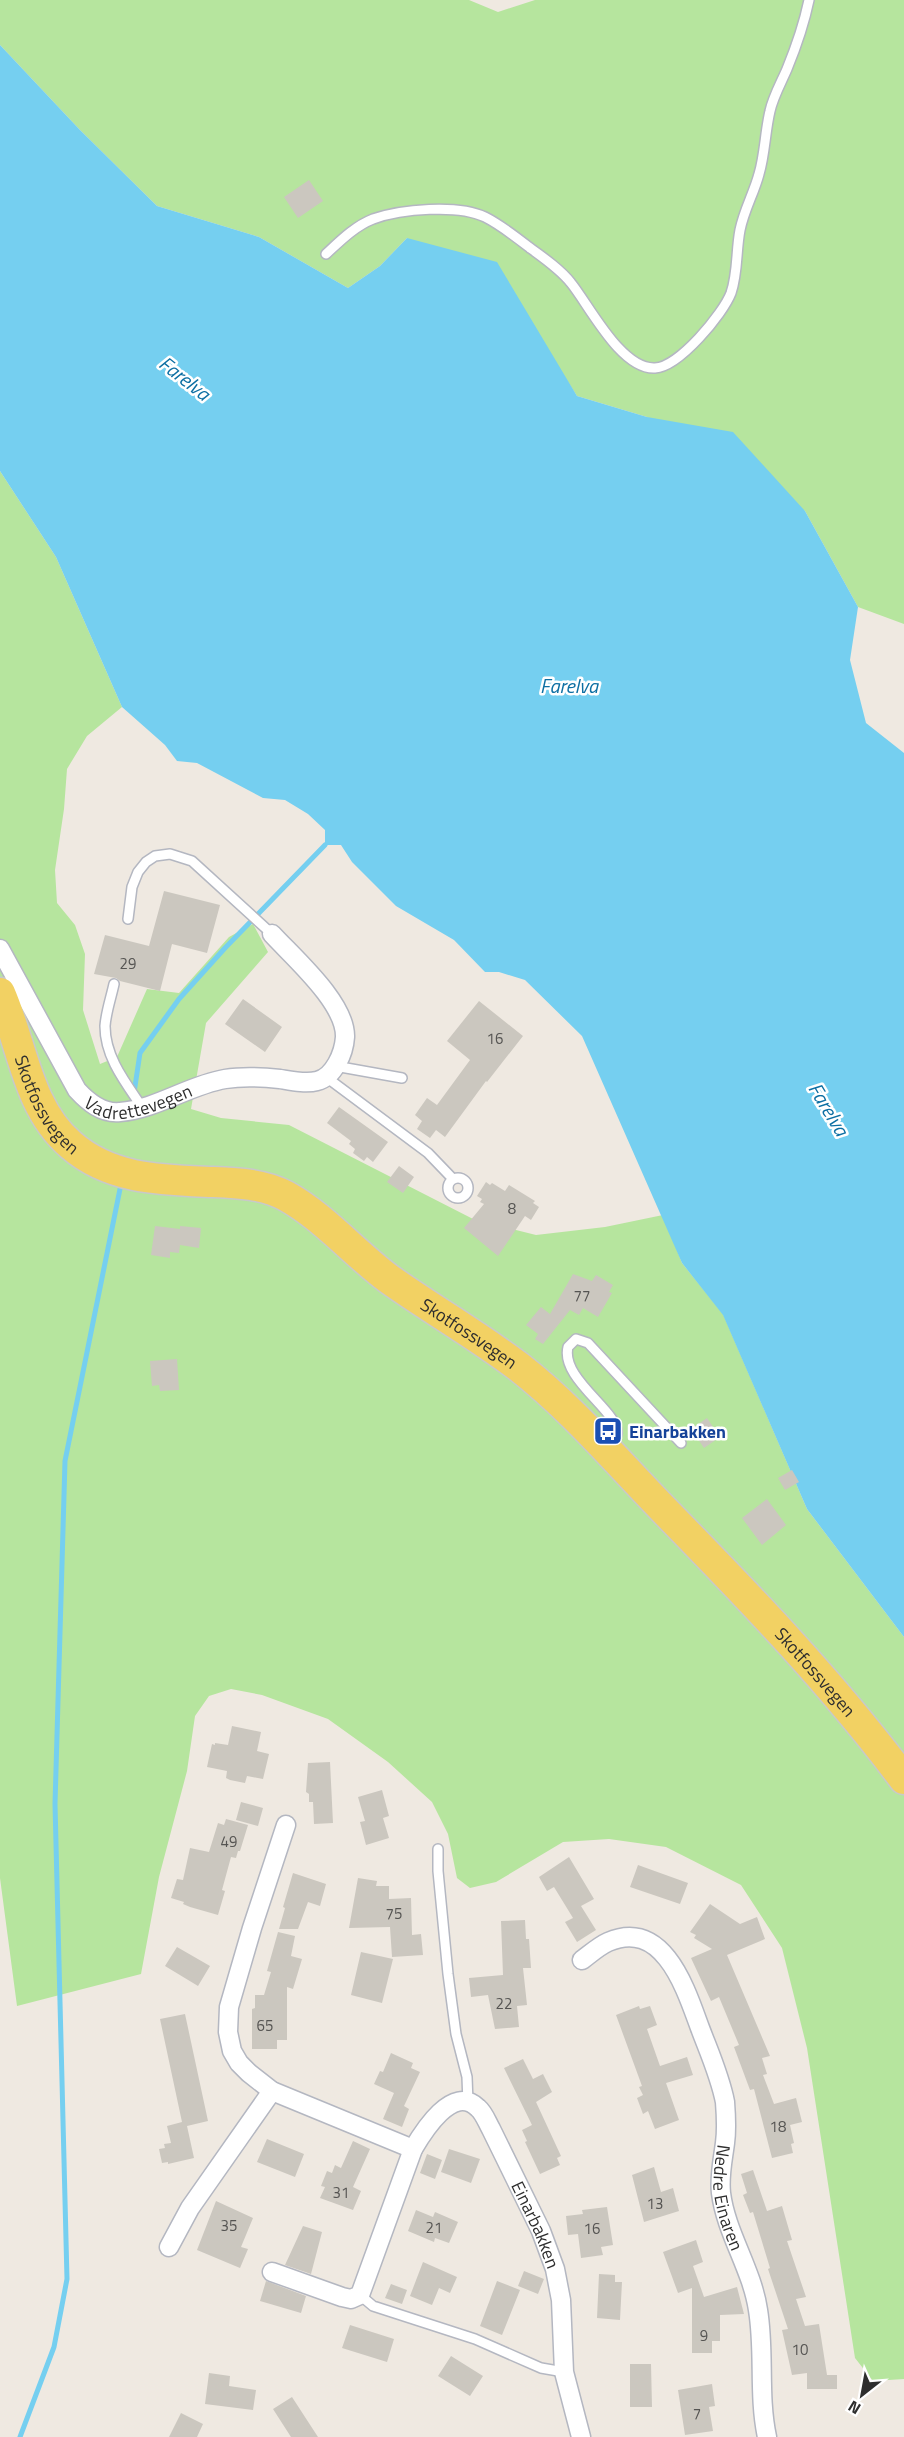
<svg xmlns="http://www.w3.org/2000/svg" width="904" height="2437" font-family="'Titillium Web',sans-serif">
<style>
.green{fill:#b6e59e}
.water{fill:#75cff0}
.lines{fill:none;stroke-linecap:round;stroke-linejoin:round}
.stream{stroke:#75cff0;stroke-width:5}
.building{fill:#cbc7bf}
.lane-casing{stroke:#b4b7c1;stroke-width:12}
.street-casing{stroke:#b4b7c1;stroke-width:21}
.primary-casing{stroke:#c9c9c9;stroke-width:33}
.lane{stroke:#fff;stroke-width:9}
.street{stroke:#fff;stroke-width:18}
.primary{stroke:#f2d163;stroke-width:30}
.labels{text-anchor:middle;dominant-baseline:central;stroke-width:5;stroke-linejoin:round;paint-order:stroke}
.number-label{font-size:15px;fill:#555452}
.street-label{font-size:18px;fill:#2e2e2e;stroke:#fff}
.transit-label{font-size:18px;font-weight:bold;fill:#164399;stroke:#fff;text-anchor:start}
.water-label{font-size:20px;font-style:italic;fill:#0d6fa3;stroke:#fff}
</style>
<rect width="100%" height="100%" fill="#efe9e1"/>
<path class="green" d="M0 0H469L498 12 535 0H904V624L858 607 805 511 647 417 577 396 538 335 407 238 380 266 348 288 259 237 157 206 80 130 0 45Z
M0 471 56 557 122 707 87 736 67 769 64 809 55 870 57 903 75 925 85 954 83 1010 100 1064 117 1057 147 989 179 993 229 937 253 924 268 952 206 1023 191 1109 221 1118 289 1125 475 1220 536 1235 605 1227 663 1215 682 1263 723 1314 807 1509 904 1637V2379L873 2381 855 2358 807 2048 782 1948 741 1885 666 1847 609 1839 563 1842 496 1882 470 1888 457 1878 448 1834 432 1802 388 1762 328 1719 262 1695 231 1689 209 1696 195 1716 187 1771 159 1877 141 1974 17 2006 0 1878Z"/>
<path class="water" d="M0 45 80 130 157 206 259 237 348 288 380 266 407 238 497 262 577 396 647 417 733 432 805 511 858 607 850 660 866 723 904 753V1637L807 1509 723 1315 682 1263 582 1036 525 980 499 972H485L454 940 396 906 352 862 341 845H325V830L308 814 285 800 263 798 197 763 177 761 165 745 122 707 56 557 0 471Z"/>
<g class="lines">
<path class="stream" d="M134 1093 140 1053 179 999 225 948 325 845
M20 2437 54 2347 67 2279 55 1804 65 1461 120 1189"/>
</g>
<path class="building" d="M309 180 323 201 298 218 284 197Z
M164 891 220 905 207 953 172 944 160 991 120 981 116 978 94 974 105 935 149 946Z
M243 999 282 1027 265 1052 225 1024Z
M479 1001 523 1036 487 1082 486 1081 445 1137 436 1130 430 1138 417 1129 422 1121 415 1115 427 1098 437 1105 470 1060 447 1041Z
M339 1107 388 1142 373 1162 367 1157 364 1161 353 1153 355 1149 349 1144 351 1141 327 1123Z
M399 1166 414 1177 403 1193 387 1182Z
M486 1182 490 1185 492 1183 505 1191 509 1185 535 1201 533 1203 539 1207 531 1220 525 1216 498 1256 464 1228 484 1204 480 1202 482 1199 477 1196Z
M155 1226 180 1229V1226L201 1228 199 1248 180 1245 179 1253 170 1252V1258L151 1255Z
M573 1274 592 1281 596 1275 613 1285 609 1292 612 1293 598 1317 583 1308 579 1315 570 1310 543 1344 535 1339 538 1334 526 1325 541 1307 550 1314Z
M177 1359 179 1390 160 1391 159 1385 152 1386 150 1361Z
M707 1418 720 1437 704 1448 691 1429Z
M792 1470 799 1482 785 1490 778 1478Z
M767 1499 786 1525 762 1545 742 1518Z
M232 1726 261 1732 257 1751 269 1754 263 1779 247 1776 245 1783 230 1780 226 1778 227 1771 207 1767 212 1744 215 1745V1743L228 1745Z
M330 1762 333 1823 314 1824 313 1802H309V1794L306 1792 308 1763Z
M382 1790 389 1816 383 1818 389 1838 366 1845 360 1822 365 1821 358 1797Z
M241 1802 263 1808 258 1826 236 1820Z
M226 1819 248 1825 240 1851H238L236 1858 231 1857 222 1890 225 1891 218 1915 190 1907 183 1904 184 1902 171 1898 177 1879 183 1880 190 1848 209 1852 218 1823 224 1825Z
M569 1857 594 1899 581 1906 596 1930 577 1942 565 1922 573 1918 554 1887 547 1891 539 1877Z
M638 1865 688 1883 680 1904 630 1887Z
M293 1873 326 1884 320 1906 308 1902 298 1929H279L285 1908 283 1907Z
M358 1878 377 1881 376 1886H389V1899L411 1898 412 1935 421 1934 423 1955 392 1957 390 1927 349 1928Z
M710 1904 740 1924 757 1917 765 1939 727 1955 770 2056 762 2058 767 2074 763 2075 774 2104 796 2098 802 2122 790 2125 794 2143 791 2144 793 2153 772 2158 754 2089 750 2090 734 2047 739 2045 719 1997 711 2001 691 1958 712 1949 694 1938 696 1935 690 1932Z
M525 1920 526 1939H529L531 1968H523L527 2005 517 2006 519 2027 495 2029 488 1995 471 1997 469 1978 503 1975 501 1921Z
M278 1932 295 1936 291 1956 302 1959 293 1989 287 1987V2040H277V2049H252V2009L255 2008V1995H264L271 1972 267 1971Z
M177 1947 210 1966 198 1986 165 1966Z
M361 1952 393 1959 382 2003 351 1995Z
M639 2006 640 2009 650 2006 657 2025 647 2029 660 2066 687 2057 693 2075 666 2083 679 2120 655 2129 648 2111 643 2114 637 2098 643 2095 639 2087 642 2086 616 2015Z
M185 2014 208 2121 187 2126 194 2158 168 2164V2162L162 2163 159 2149 165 2148 164 2144 171 2143 167 2126 182 2122 160 2019Z
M391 2053 413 2063 411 2068 420 2072 404 2106 409 2109 402 2127 383 2119 394 2093 374 2084 380 2071 383 2072Z
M523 2059 533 2079 543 2074 552 2092 536 2102 561 2156 557 2158 560 2165 540 2174 525 2142 527 2141 522 2130 532 2125 504 2068Z
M267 2139 304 2154 295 2177 257 2162Z
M353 2141 370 2149 353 2187 361 2191 353 2210 320 2198 325 2187 321 2186 327 2171 332 2173 335 2165 341 2168Z
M449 2149 480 2159 471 2183 441 2172Z
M427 2154 442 2160 435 2179 420 2173Z
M654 2167 661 2192 673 2188 679 2211 644 2222 632 2175Z
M753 2170 767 2211 782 2206 792 2240 787 2241 806 2297 796 2299 805 2326 819 2324 827 2375H837V2389H807V2373L792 2375 782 2330 788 2329 768 2269 770 2268 753 2212 750 2213 743 2195 747 2193 741 2174Z
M216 2201 253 2218 241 2247 248 2249 240 2268 197 2250Z
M607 2207 613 2245 601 2247 603 2255 581 2258 578 2234 568 2235 566 2216 583 2214 582 2210Z
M416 2210 433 2217 435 2212 458 2222 449 2243 435 2238 434 2242 408 2231Z
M303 2226 322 2232 311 2274 285 2265Z
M696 2240 703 2262 693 2266 704 2297 737 2287 744 2314 720 2315V2341H712V2353H692V2288L678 2293 663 2252Z
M423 2262 457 2277 450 2293 439 2288 432 2305 410 2296Z
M524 2271 544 2279 538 2294 518 2286Z
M599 2274 615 2275V2282H622L620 2320 597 2318Z
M266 2281 306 2296 301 2313 260 2301Z
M497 2281 520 2290 502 2335 480 2326Z
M391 2284 407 2290 402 2304 385 2298Z
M350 2325 394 2339 387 2362 342 2348Z
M451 2356 483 2376 470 2396 438 2376Z
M630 2364H651L652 2407H630Z
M209 2373 230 2376 229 2386 256 2390 253 2410 205 2404Z
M712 2384 715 2406 709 2407 713 2431 685 2435 678 2390Z
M292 2397 318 2437H291L273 2409Z
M181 2413 203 2424 197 2437H169Z"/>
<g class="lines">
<g class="lane-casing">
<path id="lane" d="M326 254C340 241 355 226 373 219 401 209 458 204 485 217 501 225 516 237 530 248 544 258 561 270 571 283 589 305 621 370 655 368 679 367 723 314 731 293 738 273 736 250 740 230 744 210 754 193 759 174 765 154 765 132 770 111 773 97 781 83 787 69 796 47 804 24 809 0
M128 919 132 887 138 872 146 862 155 856 170 854 192 861 272 934
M114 984C111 998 106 1012 105 1026 105 1057 125 1082 142 1107
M335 1066 402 1078
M326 1077 428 1153 453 1179
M448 1188a10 10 0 1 1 20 0a10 10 0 1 1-20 0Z
M610 1446C612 1443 616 1439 617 1434 620 1412 560 1379 568 1347L576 1339 588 1343 681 1443
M438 1849V1871L448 1974 456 2034 467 2077 468 2103
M360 2295 373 2306 475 2339 541 2368 564 2372"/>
</g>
<g class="street-casing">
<g id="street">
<path id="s1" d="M0 949 77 1090C88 1102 102 1114 120 1112 157 1109 189 1085 225 1079 243 1076 262 1077 280 1079 292 1081 306 1084 317 1081 334 1077 344 1053 345 1037 346 1003 294 958 272 934"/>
<path d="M286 1825 252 1928 229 2007 228 2032 232 2051 239 2063 249 2073 272 2091 413 2149"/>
<path id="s2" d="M582 1960C590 1954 599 1946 608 1942 664 1918 686 1990 700 2028 709 2052 720 2076 725 2102 726 2115 727 2129 725 2143 723 2159 719 2176 721 2193 726 2233 752 2269 758 2310 765 2352 758 2395 767 2437"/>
<path d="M169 2247 190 2208 272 2091"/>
<path id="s3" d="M272 2272 342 2297 351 2299 360 2295 413 2149C423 2132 453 2083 478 2108 484 2113 487 2122 491 2129L541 2231 555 2269 561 2300 564 2372 581 2437"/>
</g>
</g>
<g class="primary-casing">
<g id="primary">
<path id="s4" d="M0 993C22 1043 27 1108 71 1145 111 1180 163 1180 213 1182 238 1183 264 1184 286 1196 324 1217 354 1253 389 1279 431 1309 477 1335 519 1367 573 1409 618 1463 666 1512 750 1598 832 1683 904 1779"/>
</g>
</g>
<use href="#lane" class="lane"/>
<use href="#street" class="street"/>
<use href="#primary" class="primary"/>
</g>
<defs>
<g id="bus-square" transform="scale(1.5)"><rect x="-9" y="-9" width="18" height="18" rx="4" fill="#1a4fb4" stroke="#fff"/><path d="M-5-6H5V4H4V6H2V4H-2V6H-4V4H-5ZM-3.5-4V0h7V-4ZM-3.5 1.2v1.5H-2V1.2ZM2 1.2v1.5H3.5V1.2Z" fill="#fff"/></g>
</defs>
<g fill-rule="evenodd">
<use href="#bus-square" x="608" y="1431"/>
</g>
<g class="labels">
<g class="number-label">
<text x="128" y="963">29</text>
<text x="495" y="1038">16</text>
<text x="512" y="1208">8</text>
<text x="582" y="1295">77</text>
<text x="229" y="1841">49</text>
<text x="394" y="1913">75</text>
<text x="504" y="2003">22</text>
<text x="265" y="2025">65</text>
<text x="778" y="2126">18</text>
<text x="341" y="2192">31</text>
<text x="655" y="2203">13</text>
<text x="229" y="2225">35</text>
<text x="434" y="2227">21</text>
<text x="592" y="2228">16</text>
<text x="704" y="2335">9</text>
<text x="800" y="2349">10</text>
<text x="697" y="2413">7</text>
</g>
<g class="street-label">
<text stroke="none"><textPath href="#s1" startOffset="230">Vadrettevegen</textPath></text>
<text stroke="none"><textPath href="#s4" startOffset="122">Skotfossvegen</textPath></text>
<text stroke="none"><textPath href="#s4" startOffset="624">Skotfossvegen</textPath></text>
<text stroke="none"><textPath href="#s4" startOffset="1110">Skotfossvegen</textPath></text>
<text stroke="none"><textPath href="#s2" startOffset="351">Nedre Einaren</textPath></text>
<text stroke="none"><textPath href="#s3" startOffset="468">Einarbakken</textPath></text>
</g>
<g class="transit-label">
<text x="629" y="1431">Einarbakken</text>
</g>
<g class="water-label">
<text transform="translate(185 378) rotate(38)">Farelva</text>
<text x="569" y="685">Farelva</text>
<text transform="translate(829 1109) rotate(59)">Farelva</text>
</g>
</g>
<g transform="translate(862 2395) rotate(211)" stroke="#ffffff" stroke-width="4.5" paint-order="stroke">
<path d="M0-4.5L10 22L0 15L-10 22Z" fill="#2e2e2e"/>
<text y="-9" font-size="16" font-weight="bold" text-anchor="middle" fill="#2e2e2e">N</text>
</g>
</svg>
